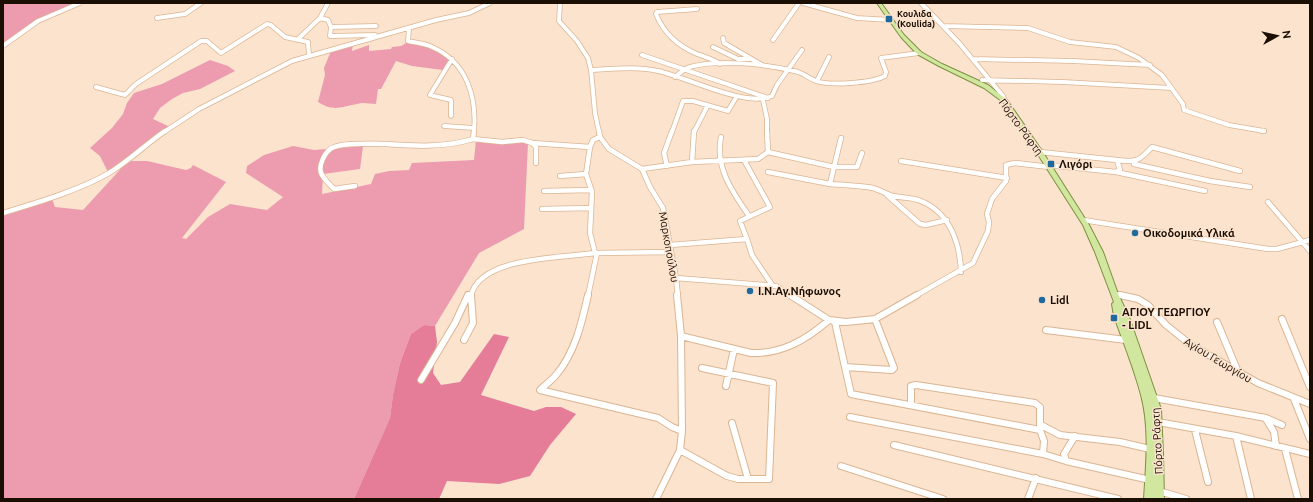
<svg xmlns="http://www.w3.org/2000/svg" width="1313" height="502" font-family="Ubuntu,sans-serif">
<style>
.green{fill:#ed9baf}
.forest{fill:#e57c98}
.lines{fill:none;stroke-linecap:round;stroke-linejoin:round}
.minor-far2-casing{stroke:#dbb592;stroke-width:5.5}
.minor-far1-casing{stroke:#dbb592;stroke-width:6}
.minor-casing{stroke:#dbb592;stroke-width:8}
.major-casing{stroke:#7d913f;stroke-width:2}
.minor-far2{stroke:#fff;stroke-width:4}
.minor-far1{stroke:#fff;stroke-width:4.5}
.minor{stroke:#fff;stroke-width:6}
.major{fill:#d1e79f;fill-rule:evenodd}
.poi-dot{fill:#1f699c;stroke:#fbe3ce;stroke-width:1.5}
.labels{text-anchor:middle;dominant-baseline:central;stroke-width:3;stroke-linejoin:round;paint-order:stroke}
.far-poi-label{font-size:9px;font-weight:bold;fill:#1b0e03;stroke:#fbe3ce;text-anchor:start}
.street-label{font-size:11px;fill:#1b0e03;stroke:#fbe3ce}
.poi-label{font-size:11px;font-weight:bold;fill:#1b0e03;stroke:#fbe3ce;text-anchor:start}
</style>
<rect width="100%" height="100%" fill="#fbe3ce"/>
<path class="green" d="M3 3H79L55 13 3 45Z
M408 42 427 46 450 59 443 70 412 66 396 61 381 89H378L376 104C370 104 363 102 357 104 340 107 334 112 318 102L325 75 324 68 331 51 353 44 352 51 369 45V51L391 49 392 47 401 46Z
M210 60 228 66 235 71 200 89 183 93 172 99 160 108 153 119 170 127 108 172 100 156 90 148 112 128 123 114 127 103 134 93 162 84Z
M476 140 517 141 528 143 524 229 479 253 435 326 424 325 411 334 400 363 393 395 390 418 354 499H3V214L52 199 55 207 83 210 128 161H147L186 170 191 168 193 165 226 182 182 238 186 239 208 217 230 204 267 210 283 197 246 173 247 166 264 155 293 146 314 150 363 146 360 169 323 174 322 194 371 184 375 174 389 171 409 170 412 163 474 160Z"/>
<path class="forest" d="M424 325 435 326 437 342 433 373 441 385 460 382 494 334 509 337 481 395 534 411 546 407H561L576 414 550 445 530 476 499 484 447 481 439 499H354L390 418 393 395 400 363 411 334Z"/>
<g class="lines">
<g class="minor-far2-casing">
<path id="minor-far2" d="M328 3 320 18 328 20 331 27
M560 3 559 21 577 41 588 58 591 70 595 113 599 132
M803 3 857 18 891 20
M921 3 960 44 1003 96 1005 101
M697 9 657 12 656 14C664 34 678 46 697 54 705 57 713 59 720 64
M157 18 185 14 201 3
M943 26 1028 28 1070 42 1116 47 1139 58 1162 75 1183 104 1184 110 1229 125 1264 131
M409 29 408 41C416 43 424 43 432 47 467 62 477 97 474 132
M375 35 330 36 331 27 376 26
M723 38 724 43 762 65
M298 39 320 18
M773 40 799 3
M3 46 38 21 80 3
M713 47 738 59H750
M642 55 768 98
M973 59 1073 61 1150 65
M591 70C613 69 636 66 658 71 687 77 746 108 772 96L777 85 802 50
M675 77C679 74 685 68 690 67 717 59 766 64 794 71 802 72 808 78 816 81 830 86 872 83 885 76L886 72 881 58 919 53
M982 80 1063 82 1171 88
M817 81 829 57
M96 87 125 95 136 84 201 41H207L221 53 267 24 271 25 285 37 308 42 309 55
M763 100 767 119V132
M451 116V100L430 95 452 59
M444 126 474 128
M164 132 199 109 292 61 436 20 469 13 490 3
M672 132 683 101H693L728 111 737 96
M694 132 708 105"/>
</g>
<g class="minor-far1-casing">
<path id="minor-far1" d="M599 131 600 137 609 149 642 169 650 187 663 208 676 278 678 296
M767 131 768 152
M1262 131H1264
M721 137C715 168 732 191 749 216
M841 138 834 167H857L862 153
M473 139 502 142 523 140 532 143 590 147 593 140 600 137
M532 143 536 147V163
M590 147 586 174 592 192 590 233 595 253H597
M1040 152 1117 160 1120 170 1116 172
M744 160 770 207 740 221 747 239
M1117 160C1136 163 1139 161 1152 147L1240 171
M901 161 1007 178
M692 162 694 131
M1134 164 1210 181 1250 187
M1048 165 1116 172 1205 191
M667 166 664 153 672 131
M642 169 692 162 758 159 768 152 834 167 830 184 768 172
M560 176 586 174
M830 184C844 185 859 185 873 188 880 190 886 194 893 196 902 198 912 197 921 201 950 213 960 243 961 272
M355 186 334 189C330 185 325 180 322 175 317 167 325 150 334 147 347 142 371 144 385 144 415 146 444 148 473 139L474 131
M544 191 591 190
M887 195 920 224 926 225 947 220
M1268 202 1310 251
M542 209 591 208
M3 213C36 203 80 190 109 173 129 161 146 144 165 131
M1083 220 1268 249H1277L1310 240
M670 245 747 239 752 255 772 285
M676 278 776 286 792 296
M1114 294 1124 296
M467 296 472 293
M471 296C479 256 564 258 595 253
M588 296 597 253 671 252
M915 296 973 263 988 231 989 222 987 214 992 199 1006 181V165L1015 163 1050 167"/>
</g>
<g class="minor-casing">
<path id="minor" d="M588 295C582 322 575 353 556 375 551 381 545 385 540 390L658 418 672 427 682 431
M790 295 829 320 846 322 875 319 917 295
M1120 295 1138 299 1148 305 1166 325 1191 345 1258 383 1310 404
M1282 319 1310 387
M835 322 851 394 1040 430
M1217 322 1238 372
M1046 330 1126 340
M681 336 751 353C782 354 806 340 829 320
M464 340 473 323 471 295
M845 367 892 370 894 368 875 319
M421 380 455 323 468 295
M726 386 734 349
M1154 398 1266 418 1282 425
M1294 399 1310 439
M911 405V386L916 385 1035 403 1040 407V430L1044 441 1043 454
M850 417 1043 454 1066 461 1150 480
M1266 419 1274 432 1276 446
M1158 422 1236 436 1310 454
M732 423 748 479
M1041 425 1060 435 1120 442 1150 449
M1195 430 1208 482
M1236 436 1251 499
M894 445 1118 499
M1285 449 1298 499
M680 450 727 476 738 479H769L773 383 702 368
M1066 461 1064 454 1075 436
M841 466 943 499
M1159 491 1186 499
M656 499 680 450 682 431 681 336 677 295
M1028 499 1036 478"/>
</g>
<g class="major-casing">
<path id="major" d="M877 3H881L904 35 921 52 942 64 988 85 1007 100 1042 151 1089 225 1103 252 1118 294 1129 317 1161 409 1163 454 1164 499H1154V483V499H1144C1146 465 1150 428 1141 395 1134 368 1123 342 1114 316L1112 304 1114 302 1095 252 1083 225 1037 153 1003 102 984 88 939 66 917 54 901 37Z"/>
</g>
<use href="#minor-far2" class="minor-far2"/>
<use href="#minor-far1" class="minor-far1"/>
<use href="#minor" class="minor"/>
<use href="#major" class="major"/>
</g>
<g class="poi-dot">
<rect x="885" y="15" width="8" height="8" rx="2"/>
<rect x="1047" y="160" width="8" height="8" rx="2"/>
<circle cx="1135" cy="233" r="4"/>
<circle cx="750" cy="291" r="4"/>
<circle cx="1042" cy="300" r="4"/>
<rect x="1110" y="314" width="8" height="8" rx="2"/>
</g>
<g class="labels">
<g class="far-poi-label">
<text x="897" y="14">Κουλιδα<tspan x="897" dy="10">(Koulida)</tspan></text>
</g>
<g class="street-label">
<text transform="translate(1021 127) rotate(54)">Πόρτο Ράφτη</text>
<text transform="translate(669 247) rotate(80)">Μαρκοπούλου</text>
<text transform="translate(1218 360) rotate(31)">Αγίου Γεωργίου</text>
<text transform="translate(1157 441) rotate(-93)">Πόρτο Ράφτη</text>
</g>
<g class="poi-label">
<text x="1059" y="164">Λιγόρι</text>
<text x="1143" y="233">Οικοδομικά Υλικά</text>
<text x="758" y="291">Ι.Ν.Αγ.Νήφωνος</text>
<text x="1050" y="300">Lidl</text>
<text x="1122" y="312">ΑΓΙΟΥ ΓΕΩΡΓΙΟΥ<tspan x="1122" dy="13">- LIDL</tspan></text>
</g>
</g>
<rect width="1313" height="502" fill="none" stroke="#1b0e03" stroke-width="8"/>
<g transform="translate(1277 36) rotate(82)" stroke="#fbe3ce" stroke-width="3" paint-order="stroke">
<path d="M0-3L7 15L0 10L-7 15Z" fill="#1b0e03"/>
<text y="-6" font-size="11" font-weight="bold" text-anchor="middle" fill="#1b0e03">N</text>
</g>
</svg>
